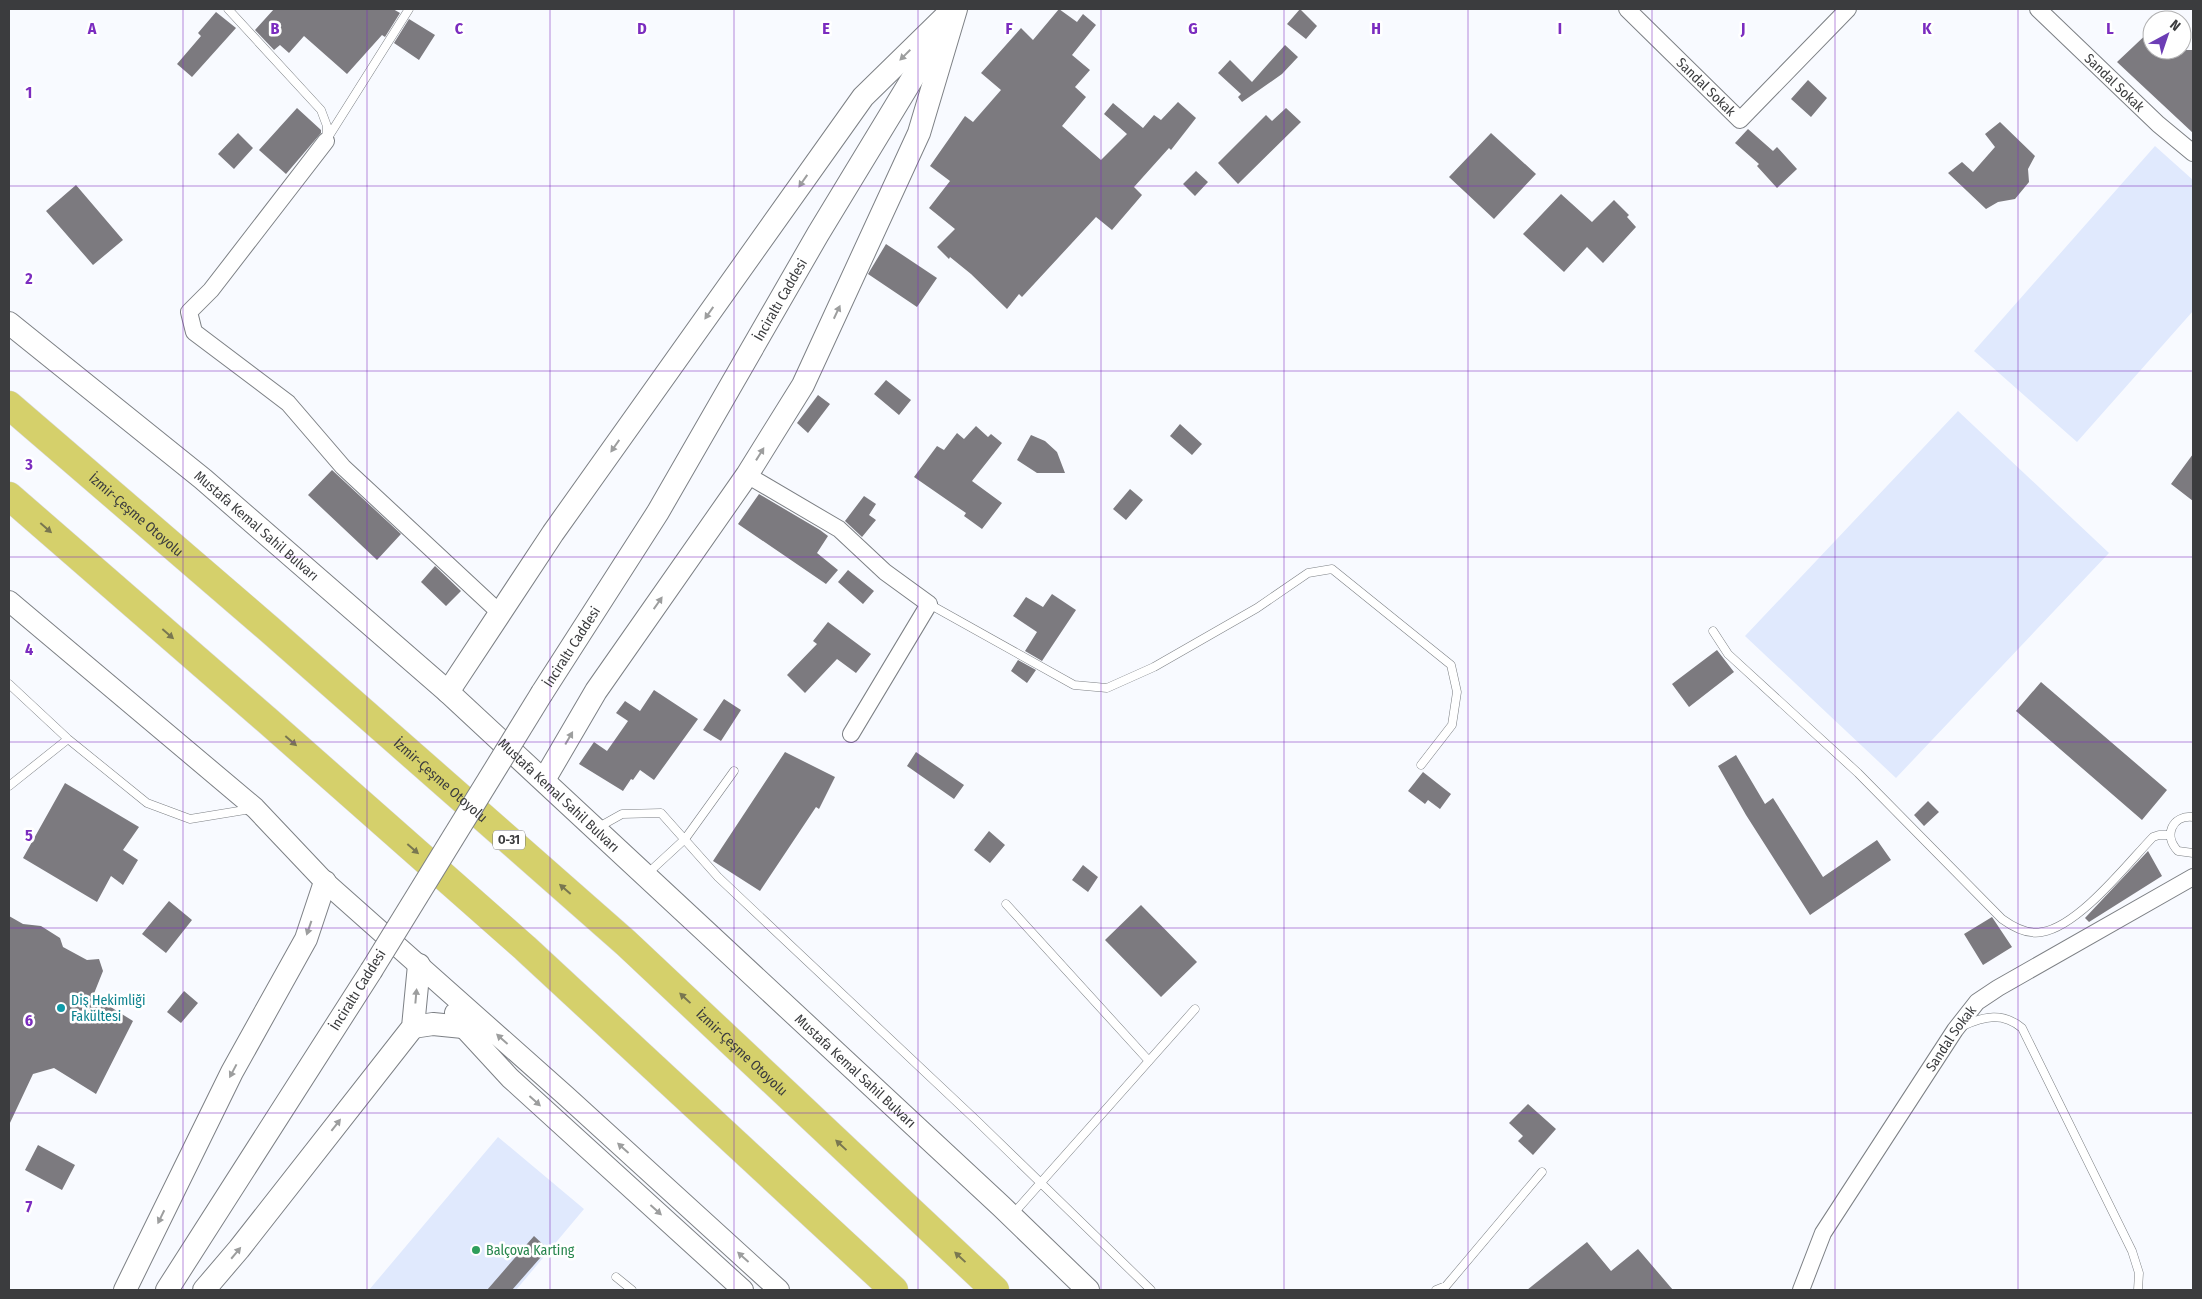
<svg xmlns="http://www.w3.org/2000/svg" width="2202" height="1299" font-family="'Fira Sans Condensed',sans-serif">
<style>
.green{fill:#e0e9fd}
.building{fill:#7c7a7f}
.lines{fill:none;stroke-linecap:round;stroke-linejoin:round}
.service-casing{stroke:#7d8085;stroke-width:9}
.minor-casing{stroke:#7d8085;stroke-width:18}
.tertiary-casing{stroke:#7d8085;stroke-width:22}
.secondary-casing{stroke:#7d8085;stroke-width:24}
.motorway-casing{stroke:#d8d8d8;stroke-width:29}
.service{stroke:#fff;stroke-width:8}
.minor{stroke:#fff;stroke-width:16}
.tertiary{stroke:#fff;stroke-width:20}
.secondary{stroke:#fff;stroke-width:22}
.motorway{stroke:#d5d06b;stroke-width:28}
.secondary-bridge-casing{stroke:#7d8085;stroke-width:24;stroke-linecap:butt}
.secondary-bridge{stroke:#fff;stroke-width:22}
.oneway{fill:#9d9e9e}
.oneway2{fill:#797750}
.grid{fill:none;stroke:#7b2cbf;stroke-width:1;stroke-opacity:0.55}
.culture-dot{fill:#0f9aa8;stroke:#fff;stroke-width:2}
.leisure-dot{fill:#2e9e5b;stroke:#fff;stroke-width:2}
.labels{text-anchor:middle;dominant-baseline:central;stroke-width:5;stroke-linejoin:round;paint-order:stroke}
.shield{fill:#fff;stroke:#767678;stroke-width:1}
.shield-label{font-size:12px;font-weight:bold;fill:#3b3c3e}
.street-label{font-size:14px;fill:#3b3c3e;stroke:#fff}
.culture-label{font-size:14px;fill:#0d838f;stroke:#fff;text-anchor:start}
.leisure-label{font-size:14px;fill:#27864d;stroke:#fff;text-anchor:start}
.grid-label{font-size:16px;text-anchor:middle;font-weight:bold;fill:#7b2cbf;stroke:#fff;stroke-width:5;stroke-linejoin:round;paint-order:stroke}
</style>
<rect width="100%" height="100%" fill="#f8faff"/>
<path class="green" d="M2155 146 2193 180V311L2077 442 1974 351Z
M1958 411 2109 553 1896 778 1745 636Z
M498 1137 584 1209 516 1290H369Z"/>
<path class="building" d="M274 9H393L400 13 385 37 382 35 347 74 304 36 289 53 280 45 274 50 255 30Z
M1059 9 1077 22 1083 14 1096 25 1072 55 1090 70 1075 87 1086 97 1062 126 1101 160 1127 134 1104 114 1113 103 1143 128 1154 115 1161 120 1178 102 1196 118 1171 150 1169 148 1134 187 1142 195 1112 230 1096 217 1022 297 1019 294 1007 309 971 274 950 257 949 259 937 247 955 229 929 208 950 181 930 166 965 116 973 122 1001 90 981 73 1021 28 1033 40Z
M1300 9 1317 26 1306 39 1287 24Z
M216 12 236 28 192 77 177 64 201 36 198 33Z
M409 19 435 35 419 60 394 43Z
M2152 29V50H2193V133L2117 62Z
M1285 45 1298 57 1282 74 1242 102 1238 97 1241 94 1218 73 1230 60 1252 82Z
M1808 80 1827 98 1811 117 1791 99Z
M297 108 321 130V133L286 174 259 150Z
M1286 108 1301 122 1238 184 1218 163 1266 115 1272 121Z
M2000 122 2035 156 2028 169 2029 182 2015 199 1998 202 1986 209 1948 173 1962 162 1973 172 1995 147 1985 134Z
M1748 129 1773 151 1777 147 1797 169 1777 188 1757 166 1759 164 1735 143Z
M238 133 253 148 234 169 218 154Z
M1491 133 1536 174 1494 219 1449 177Z
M1196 171 1208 182 1195 196 1183 184Z
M76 185 123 240 93 265 46 211Z
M1561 194 1592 222 1614 200 1629 215 1627 217 1636 227 1603 263 1587 247 1564 272 1523 234Z
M886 244 937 278 917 307 868 274Z
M886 380 911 400 899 415 874 394Z
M818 395 830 404 808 433 797 423Z
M1180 424 1202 444 1192 455 1170 436Z
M976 426 988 437 991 434 1002 443 972 481 1002 503 982 529 964 516 966 513 914 477 937 446 944 450 957 433 964 439Z
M1031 435 1045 441 1057 452 1065 473H1037L1017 460Z
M2193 454V501L2171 484Z
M332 470 401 534 377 560 308 495Z
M1130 489 1143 500 1126 520 1113 509Z
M759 494 820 530 828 536 817 553 838 570 826 584 738 524Z
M864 496 876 504 869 515 876 520 862 537 845 521Z
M435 566 461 591 446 606 421 582Z
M848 570 874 591 863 604 838 582Z
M1052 594 1076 610 1042 661 1025 651 1037 632 1013 616 1026 597 1043 607Z
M828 622 871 654 856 673 837 659 805 693 787 675 817 644 813 641Z
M1717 650 1734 672 1689 707 1672 684Z
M1018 660 1036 670 1027 683 1011 671Z
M2041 682 2167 790 2142 820 2016 711Z
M654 690 698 719 654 780 640 770 633 780 631 779 623 791 579 764 594 742 607 751 628 721 616 713 625 701 640 711Z
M724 699 741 710 721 741 703 730Z
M785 752 835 777 819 809 816 807 760 891 713 861Z
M916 752 964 785 954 799 907 766Z
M1736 755 1765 804 1773 798 1823 877 1877 840 1891 860 1810 915 1746 815 1718 766Z
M1423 772 1451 794 1440 809 1428 800 1425 804 1408 791Z
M65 783 139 827 123 850 138 860 123 885 111 876 97 902 23 858Z
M1928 801 1939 812 1924 826 1914 815Z
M989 831 1005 845 990 863 974 850Z
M2148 851 2162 876 2089 922 2085 918Z
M1083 865 1098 877 1088 892 1072 880Z
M169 901 192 920 166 953 142 934Z
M1141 905 1197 962 1161 997 1105 940Z
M9 916 23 924 41 926 60 938 63 947 87 960 99 959 103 971 93 996 133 1021 96 1094 54 1068 33 1074 9 1125Z
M1992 917 2012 947 1983 965 1964 934Z
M184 991 198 1003 181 1023 167 1012Z
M1528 1104 1556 1129 1533 1155 1518 1141 1523 1136 1509 1123Z
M38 1145 75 1165 62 1190 25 1170Z
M534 1236 548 1249 512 1290H487Z
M1587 1242 1611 1271 1638 1249 1673 1290H1527Z"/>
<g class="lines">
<g class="service-casing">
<path id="service" d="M228 9 321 110 327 126 326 141
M327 139 409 9
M929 604 1074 685 1107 688 1154 667 1257 608 1308 573 1332 569 1451 665 1457 692 1452 725 1421 765
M1713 631 1728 654 1858 773 2002 919C2013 927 2028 935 2042 932 2079 926 2127 864 2153 837L2159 835H2170
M9 684 68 739 147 803 190 819 251 809
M9 786 68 739
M2193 817C2172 815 2163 836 2178 851L2193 853
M597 828 622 814 661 813 718 877 977 1121 1151 1290
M647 874 685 839 734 771
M1006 904 1149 1061
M1963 1026C1984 1016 2003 1012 2022 1028L2132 1251 2139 1273 2138 1290
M1013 1214 1195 1009
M616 1277 632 1290
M1436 1290 1446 1286 1542 1172"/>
</g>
<g class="minor-casing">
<g id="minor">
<path id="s1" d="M1627 9 1740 120 1848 9"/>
<path id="s2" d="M2038 9 2158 124 2193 153"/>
<path d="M326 141 211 290 189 312 194 332 288 403 343 467 500 613"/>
<path d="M747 475 839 529 885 572 929 604 851 734"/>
<path id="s3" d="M1801 1290 1823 1233 1955 1030 1977 1002 1998 988 2193 877"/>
</g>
</g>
<g class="tertiary-casing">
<path id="tertiary" d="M9 601 255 808 325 882 566 1096 779 1290
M455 1013 463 1027 510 1078 743 1290"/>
</g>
<g class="secondary-casing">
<g id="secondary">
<path id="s4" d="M9 323 203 479 448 692 1001 1206 1088 1290"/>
<path d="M448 692 553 533 863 97 953 9"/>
<path id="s5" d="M542 693 658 512 818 234 940 33"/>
<path d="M544 780 596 691 747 475 803 385 919 133 956 9"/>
<path d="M413 1027 433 1024 463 1027"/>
<path d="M125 1290 232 1072 306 939 325 882"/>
<path d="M167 1290 371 971"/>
<path d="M204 1290 239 1249 413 1027 419 965"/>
</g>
</g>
<g class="motorway-casing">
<g id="motorway">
<path id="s6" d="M9 405 269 629 626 943 995 1290"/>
<path d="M9 496 269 722 525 948 894 1290"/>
</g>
</g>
<use href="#service" class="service"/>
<use href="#minor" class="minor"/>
<use href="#tertiary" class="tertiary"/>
<use href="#secondary" class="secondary"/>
<use href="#motorway" class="motorway"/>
<g class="secondary-bridge-casing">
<path id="secondary-bridge" d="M371 971 542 693"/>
</g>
<use href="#secondary-bridge" class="secondary-bridge"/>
</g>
<defs><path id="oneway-solid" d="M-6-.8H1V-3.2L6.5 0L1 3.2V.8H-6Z" transform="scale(1.25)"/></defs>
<g class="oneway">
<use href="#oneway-solid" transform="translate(905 55) rotate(135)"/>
<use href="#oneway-solid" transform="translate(803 181) rotate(125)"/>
<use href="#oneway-solid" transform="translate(837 312) rotate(-65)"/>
<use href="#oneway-solid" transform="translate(709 313) rotate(125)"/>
<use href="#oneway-solid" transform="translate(615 446) rotate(125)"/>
<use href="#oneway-solid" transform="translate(760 454) rotate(-58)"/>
<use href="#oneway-solid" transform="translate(658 603) rotate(-55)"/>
<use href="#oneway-solid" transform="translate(569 738) rotate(-60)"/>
<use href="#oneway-solid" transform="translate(309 928) rotate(109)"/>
<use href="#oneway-solid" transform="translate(416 996) rotate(-85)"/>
<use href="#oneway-solid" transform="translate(502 1039) rotate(-138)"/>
<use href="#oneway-solid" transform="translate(233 1071) rotate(118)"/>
<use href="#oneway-solid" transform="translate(535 1101) rotate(42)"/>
<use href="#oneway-solid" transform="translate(336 1125) rotate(-52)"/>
<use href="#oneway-solid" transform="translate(623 1148) rotate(-138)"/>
<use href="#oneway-solid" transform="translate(656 1210) rotate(42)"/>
<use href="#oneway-solid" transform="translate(161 1217) rotate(116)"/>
<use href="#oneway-solid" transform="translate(236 1253) rotate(-50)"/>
<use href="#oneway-solid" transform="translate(743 1257) rotate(-138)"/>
</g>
<g class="oneway2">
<use href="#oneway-solid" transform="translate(46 528) rotate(41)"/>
<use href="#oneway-solid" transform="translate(168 634) rotate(41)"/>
<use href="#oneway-solid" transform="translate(291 741) rotate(41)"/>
<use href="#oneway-solid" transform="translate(413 849) rotate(41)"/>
<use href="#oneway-solid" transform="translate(565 889) rotate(-139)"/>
<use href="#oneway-solid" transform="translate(685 998) rotate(-137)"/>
<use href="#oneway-solid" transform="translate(841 1145) rotate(-137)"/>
<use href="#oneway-solid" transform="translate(960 1257) rotate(-137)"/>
</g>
<path class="grid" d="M183 9V1290M367 9V1290M550 9V1290M734 9V1290M918 9V1290M1101 9V1290M1284 9V1290M1468 9V1290M1652 9V1290M1835 9V1290M2018 9V1290M9 186H2193M9 371H2193M9 557H2193M9 742H2193M9 928H2193M9 1113H2193"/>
<circle class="culture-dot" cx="61" cy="1008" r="5"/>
<circle class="leisure-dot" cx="476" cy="1250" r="5"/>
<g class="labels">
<rect class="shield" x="493" y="830.5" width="32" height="19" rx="4"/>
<g class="shield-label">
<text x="509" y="840">O-31</text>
</g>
<g class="street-label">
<text stroke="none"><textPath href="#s2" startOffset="106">Sandal Sokak</textPath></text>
<text stroke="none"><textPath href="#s1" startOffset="111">Sandal Sokak</textPath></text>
<text stroke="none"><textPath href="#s5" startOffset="460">İnciraltı Caddesi</textPath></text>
<text stroke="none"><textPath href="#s6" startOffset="168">İzmir-Çeşme Otoyolu</textPath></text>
<text stroke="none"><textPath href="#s4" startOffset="320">Mustafa Kemal Sahil Bulvarı</textPath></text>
<text stroke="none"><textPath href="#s5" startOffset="55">İnciraltı Caddesi</textPath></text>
<text stroke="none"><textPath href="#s6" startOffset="572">İzmir-Çeşme Otoyolu</textPath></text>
<text stroke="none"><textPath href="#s4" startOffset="725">Mustafa Kemal Sahil Bulvarı</textPath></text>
<text transform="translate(358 990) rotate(-58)">İnciraltı Caddesi</text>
<text stroke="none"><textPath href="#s3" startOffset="294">Sandal Sokak</textPath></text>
<text stroke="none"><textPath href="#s6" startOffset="978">İzmir-Çeşme Otoyolu</textPath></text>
<text stroke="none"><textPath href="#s4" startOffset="1130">Mustafa Kemal Sahil Bulvarı</textPath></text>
</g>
<g class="culture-label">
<text x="71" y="1000">Diş Hekimliği<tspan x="71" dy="16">Fakültesi</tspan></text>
</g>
<g class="leisure-label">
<text x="486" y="1250">Balçova Karting</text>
</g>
</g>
<g class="grid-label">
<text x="92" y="34">A</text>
<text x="275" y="34">B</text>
<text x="459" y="34">C</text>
<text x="642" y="34">D</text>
<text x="826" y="34">E</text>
<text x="1009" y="34">F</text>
<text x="1193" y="34">G</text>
<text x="1376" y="34">H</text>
<text x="1560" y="34">I</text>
<text x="1743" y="34">J</text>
<text x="1927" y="34">K</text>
<text x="2110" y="34">L</text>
<text x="29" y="98">1</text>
<text x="29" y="284">2</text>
<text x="29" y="470">3</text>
<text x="29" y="655">4</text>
<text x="29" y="841">5</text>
<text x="29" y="1026">6</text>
<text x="29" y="1212">7</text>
</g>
<rect width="2202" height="1299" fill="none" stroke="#3b3c3e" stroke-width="20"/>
<g transform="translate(2167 35) rotate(40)"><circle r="24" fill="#ffffff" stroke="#b1b1b2"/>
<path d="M0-4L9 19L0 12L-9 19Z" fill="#6c3db5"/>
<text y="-8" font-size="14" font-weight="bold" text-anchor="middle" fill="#3b3c3e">N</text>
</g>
</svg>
